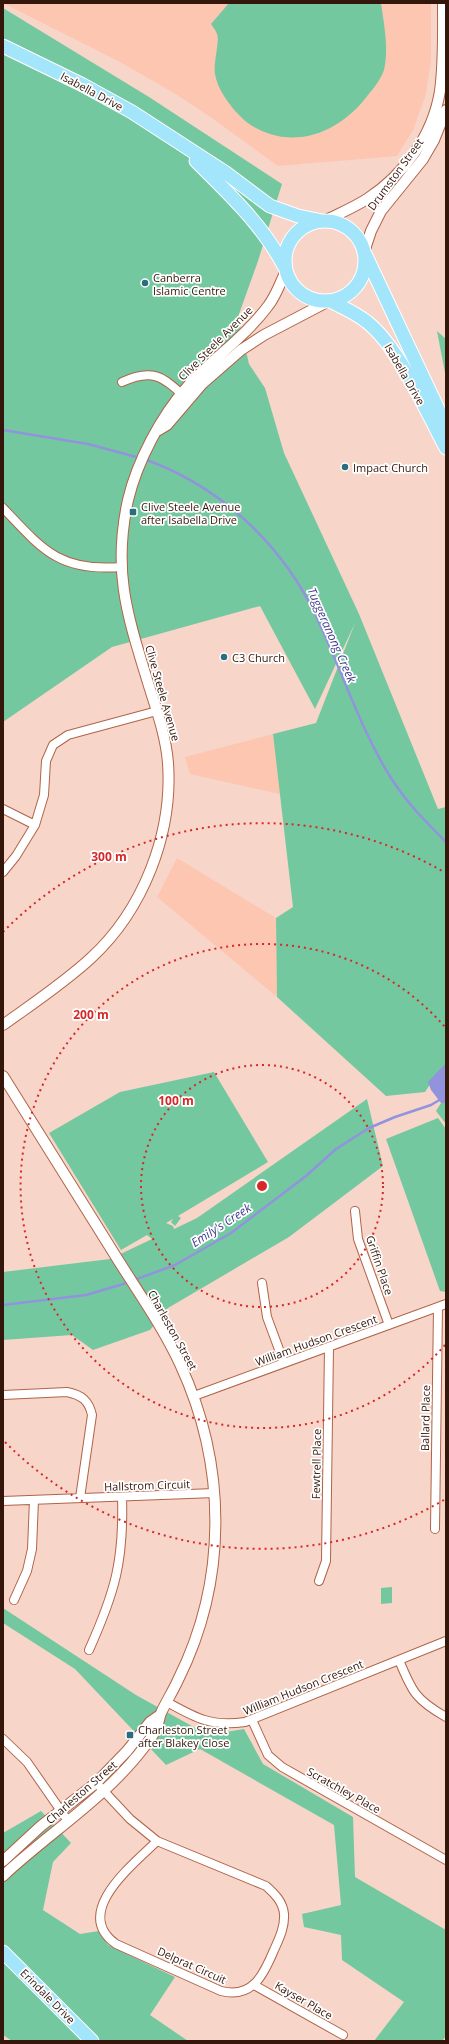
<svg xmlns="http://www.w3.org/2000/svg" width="449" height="2044" font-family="'Open Sans',sans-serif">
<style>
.built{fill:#fdc6b1}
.green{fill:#74c89f}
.water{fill:#9194dc}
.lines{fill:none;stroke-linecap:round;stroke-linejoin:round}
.stream{stroke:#9194dc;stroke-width:2.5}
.minor-casing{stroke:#b06448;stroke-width:10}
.tertiary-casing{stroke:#b06448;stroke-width:12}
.primary-casing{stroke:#fff;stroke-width:15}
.minor{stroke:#fff;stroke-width:8}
.tertiary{stroke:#fff;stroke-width:10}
.primary{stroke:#a3e5fa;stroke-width:13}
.ring{fill:none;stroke:#d62828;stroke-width:2;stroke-dasharray:2 4}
.poi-dot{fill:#2b6c7f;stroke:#fff;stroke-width:1.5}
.labels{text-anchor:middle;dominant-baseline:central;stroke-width:3.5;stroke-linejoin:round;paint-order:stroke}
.street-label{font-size:11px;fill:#34160a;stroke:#fff}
.poi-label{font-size:11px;fill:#34160a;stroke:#fff;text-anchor:start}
.water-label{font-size:12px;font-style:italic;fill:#403a8e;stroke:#fff}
.centre{fill:#d62828;stroke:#fff;stroke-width:2}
.ring-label{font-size:12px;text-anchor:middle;font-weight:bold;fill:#d62828;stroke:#fff;stroke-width:3.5;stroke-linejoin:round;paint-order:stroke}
</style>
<rect width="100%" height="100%" fill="#f8d5c9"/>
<path class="built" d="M3 3H431V61L426 94 413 130 397 156 278 166 212 118 174 93 120 62Z
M273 734 280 794 190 774 185 757Z
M177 858 276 918 277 997 157 897Z"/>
<path class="green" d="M229 3H381C384 25 389 48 384 70 381 79 374 88 368 95 345 126 308 146 270 134 259 130 248 125 239 115 229 105 217 88 215 74 213 63 220 41 217 34 216 31 213 27 211 24Z
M3 8 149 97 282 184 258 261 238 317 249 364 265 388 284 453 359 614 438 809 446 807V1071L435 1077 425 1092 386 1096 277 997 276 918 293 907 273 734 316 723 355 623 315 709 260 606 112 647 3 722Z
M437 331 446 339V378Z
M214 1072 268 1162 178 1216 181 1218 175 1226 171 1222 173 1219 166 1223 173 1226 174 1229 197 1218 367 1099 383 1166 289 1237 168 1308 150 1330 93 1350 72 1335 3 1340V1272L110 1259 152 1239 147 1235 121 1250 49 1133 120 1092Z
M441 1103H446V1124L436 1111Z
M438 1118 446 1129V1292L440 1291 386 1139Z
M392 1587V1603L381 1604V1588Z
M3 1608 136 1695 208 1735 244 1729 263 1764 353 1817 355 1877 446 1930V2036L442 2041H374L404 2002 342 1960 341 1935 304 1927 302 1914 341 1905 334 1825 200 1749 166 1765 75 1669 3 1623Z
M41 1811 71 1843 53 1862 43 1910 80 1934 99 1931 108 1945 175 1977 150 2015 188 2041H12L3 2035V1833Z"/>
<path class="water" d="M446 1063V1103H441L431 1090 428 1082Z"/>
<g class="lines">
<path class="stream" d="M3 430 88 444 140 458
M144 459C220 486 282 544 316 616 342 670 359 727 391 778 406 802 426 822 446 842
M134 1280 175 1265 231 1233 306 1176 336 1149 369 1128 395 1117 431 1105 446 1096
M3 1305 86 1295 130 1282"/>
<g class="minor-casing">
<path id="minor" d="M122 382C152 368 162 376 185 397
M3 508C42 549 59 572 121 567
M3 809 35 825
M3 872 16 856 35 825 44 795 46 761 53 745 68 735 157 711
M355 1211 358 1239 389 1325
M262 1283 267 1317 284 1363
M3 1395 67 1392C82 1395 89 1401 92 1415L80 1498
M194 1396 446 1304
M3 1501 215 1493
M435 1529 438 1307
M319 1581 326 1561 329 1347
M14 1600 27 1571 32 1549 34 1500
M89 1650C115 1592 124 1561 122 1497
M399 1660C412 1692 416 1700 446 1717
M167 1702C196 1718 211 1727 245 1722L446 1641
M252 1720 268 1755 282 1767 446 1860
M3 1739 27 1762 68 1821
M100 1787 130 1819 157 1841 266 1886C275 1894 283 1902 284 1914 285 1927 279 1939 274 1950 264 1974 253 1999 221 1991L116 1944C71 1912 134 1864 157 1841
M254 1985 343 2035"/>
</g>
<g class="tertiary-casing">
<path id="tertiary" d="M324 221C338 214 353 208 367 199 404 175 433 135 440 91 444 62 443 32 443 3
M364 252 371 231 381 211 423 159 434 140 446 110
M157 431 167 425 202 384 241 350 264 335 329 301
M3 1025C32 1004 64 983 91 958 143 910 173 834 168 763 166 737 157 711 149 686 128 617 112 573 128 500 137 462 161 416 187 387 212 359 245 337 268 306 276 296 280 283 286 271
M3 1076C39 1133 74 1190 110 1247 133 1285 161 1323 180 1364 227 1465 228 1580 178 1680 173 1691 166 1702 161 1713 159 1718 159 1722 157 1727 154 1734 149 1741 145 1746 106 1798 50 1832 3 1876
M3 1861 41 1826 96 1783 127 1751 150 1722 160 1715"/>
</g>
<g class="primary-casing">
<path id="primary" d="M3 46 83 85 132 112 226 173 270 206 298 216 322 221
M196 161C229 194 262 224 284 266
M285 261a40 40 0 1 1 80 0a40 40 0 1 1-80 0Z
M365 254 446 426
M330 301C342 307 356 313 367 322 399 347 426 411 446 448
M3 1952 92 2041"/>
</g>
<use href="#minor" class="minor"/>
<use href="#tertiary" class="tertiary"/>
<use href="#primary" class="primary"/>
</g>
<g class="ring">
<circle cx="262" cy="1186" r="121"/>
<path d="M445 1345A242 242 0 1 1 445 1027"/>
<path d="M444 1500A363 363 0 0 1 3 1440M3 932A363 363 0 0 1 444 872"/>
</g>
<g class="poi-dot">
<circle cx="145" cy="283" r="4"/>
<circle cx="345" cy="467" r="4"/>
<rect x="129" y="508" width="8" height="8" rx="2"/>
<circle cx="224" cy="657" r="4"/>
<rect x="126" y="1731" width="8" height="8" rx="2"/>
</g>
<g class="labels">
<g class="street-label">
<text transform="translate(92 91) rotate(28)">Isabella Drive</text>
<text transform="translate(395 174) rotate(-54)">Drumston Street</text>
<text transform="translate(215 343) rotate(-45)">Clive Steele Avenue</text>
<text transform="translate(405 374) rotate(60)">Isabella Drive</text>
<text transform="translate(163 693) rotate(74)">Clive Steele Avenue</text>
<text transform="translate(380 1265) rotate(71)">Griffin Place</text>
<text transform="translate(173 1330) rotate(61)">Charleston Street</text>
<text transform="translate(316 1340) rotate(-20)">William Hudson Crescent</text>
<text transform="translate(425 1418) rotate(-89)">Ballard Place</text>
<text transform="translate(316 1464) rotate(-89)">Fewtrell Place</text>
<text transform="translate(147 1485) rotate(-2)">Hallstrom Circuit</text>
<text transform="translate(303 1687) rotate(-22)">William Hudson Crescent</text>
<text transform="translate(344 1790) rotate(29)">Scratchley Place</text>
<text transform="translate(81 1792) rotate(-41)">Charleston Street</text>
<text transform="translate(192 1965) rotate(24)">Delprat Circuit</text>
<text transform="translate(48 1996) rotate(45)">Erindale Drive</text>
<text transform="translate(304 2000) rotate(30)">Kayser Place</text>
</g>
<g class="poi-label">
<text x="153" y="277">Canberra<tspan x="153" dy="13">Islamic Centre</tspan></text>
<text x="353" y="467">Impact Church</text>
<text x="141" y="506">Clive Steele Avenue<tspan x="141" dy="13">after Isabella Drive</tspan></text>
<text x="232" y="657">C3 Church</text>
<text x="138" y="1729">Charleston Street<tspan x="138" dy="13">after Blakey Close</tspan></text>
</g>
<g class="water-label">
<text transform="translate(332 635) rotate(66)">Tuggeranong Creek</text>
<text transform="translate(221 1225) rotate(-33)">Emily's Creek</text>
</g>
</g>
<circle cx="262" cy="1186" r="6" class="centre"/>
<g class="ring-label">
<text x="109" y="861">300 m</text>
<text x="91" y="1019">200 m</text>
<text x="176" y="1105">100 m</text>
</g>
<rect width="449" height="2044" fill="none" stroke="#34160a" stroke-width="8"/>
</svg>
